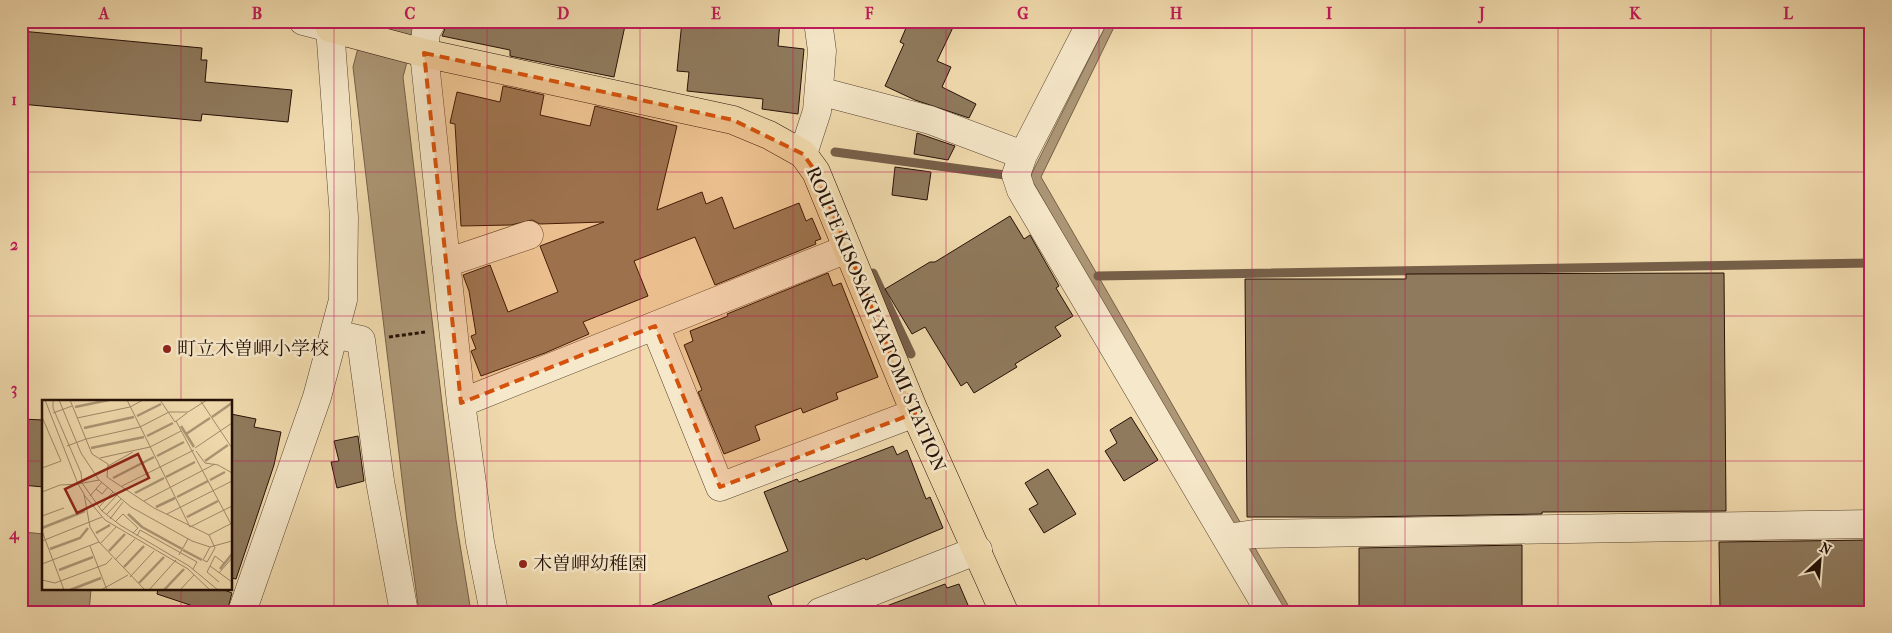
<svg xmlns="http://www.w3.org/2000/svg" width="1892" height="633" font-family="'IM FELL French Canon','Noto Serif JP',serif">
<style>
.water{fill:#ac9675;stroke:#766049}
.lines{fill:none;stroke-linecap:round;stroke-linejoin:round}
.stream{stroke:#766049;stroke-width:9}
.building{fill:#8f7a5d;stroke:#251006}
.minor-casing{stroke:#584330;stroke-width:29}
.major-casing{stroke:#251006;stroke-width:29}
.path{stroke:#251006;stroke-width:3;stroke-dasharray:4 2.5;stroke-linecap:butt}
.minor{stroke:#f6e8ca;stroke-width:28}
.major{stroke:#f1dbae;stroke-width:28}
.marked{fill:#d4520b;fill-opacity:0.2;stroke:#d4520b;stroke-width:4;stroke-dasharray:10 6;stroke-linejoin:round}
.grid{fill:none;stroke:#c2185b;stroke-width:1;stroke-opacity:0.55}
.poi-dot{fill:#8f2418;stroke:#f6e8ca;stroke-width:2}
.labels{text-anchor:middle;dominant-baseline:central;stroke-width:5;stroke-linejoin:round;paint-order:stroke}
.street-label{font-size:19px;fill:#251006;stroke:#f6e8ca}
.poi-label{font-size:19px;fill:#251006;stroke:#f6e8ca;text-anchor:start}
.inset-river{fill:none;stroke:#ac9675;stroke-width:2.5}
.inset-road{fill:none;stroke:#9f8a6b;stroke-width:1}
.view{fill:#8f2418;fill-opacity:0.15;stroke:#8f2418;stroke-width:2.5}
.inset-edge{fill:none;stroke:#251006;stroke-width:2.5}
.neatline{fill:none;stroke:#c2185b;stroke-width:2}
.grid-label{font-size:16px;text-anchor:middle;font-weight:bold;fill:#c2185b}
</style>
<rect width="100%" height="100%" fill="#f1dbae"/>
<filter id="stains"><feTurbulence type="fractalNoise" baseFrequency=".004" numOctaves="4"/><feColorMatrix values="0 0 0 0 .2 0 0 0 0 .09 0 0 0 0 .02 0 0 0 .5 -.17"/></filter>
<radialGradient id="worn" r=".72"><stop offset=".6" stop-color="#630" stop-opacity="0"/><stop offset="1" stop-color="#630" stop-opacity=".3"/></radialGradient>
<path class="water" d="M365 21H419L416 28 403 77 456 520 471 612H419L411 554 353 67Z
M1108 21H1117L1041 177 1292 612H1281L1030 177Z
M23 532 44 534V589H91L89 612H21V552Z"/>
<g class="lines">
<path class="stream" d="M835 152 1005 175
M873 273 911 354
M1098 276 1871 263"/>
</g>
<path class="building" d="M448 21H626L614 77 510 56V50L442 36Z
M682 21H780L778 46 804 49 798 114 762 109 763 99 687 91 689 72 677 71Z
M909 21H956L937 61 951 67 942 87 976 104 969 118 915 100 885 86 904 44 900 42Z
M21 31 202 48 201 60H207L205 82 292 90 288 122 202 114 201 121 21 104Z
M503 86 544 95 540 115 590 126 595 106 677 126 657 210 702 192 706 204 722 197 734 229 799 203 806 221 812 218 821 239 815 241 816 244 715 285 695 237 634 261 648 296 583 322 589 334 545 353 481 376 471 351 476 349 471 336 476 334 469 291 463 275 490 265 508 312 558 292 540 246 604 222 540 224 532 220 511 225 461 226 455 124 450 123 457 92 500 102Z
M917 133 955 146 948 160 914 154Z
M895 167 931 172 927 200 892 195Z
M1010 216 1024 239 1030 235 1059 286 1056 288 1073 316 1055 327 1061 336 1015 364 1017 367 974 393 967 382 961 386 925 327 912 334 885 289 930 262H935Z
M828 273 833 286 841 283 878 377 836 393 838 399 803 413 801 408 755 426 760 440 724 454 698 392 702 390 684 345 693 341 690 331 728 316 727 314Z
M1724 273 1726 511 1542 512V514L1358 517H1247L1245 279H1406V274Z
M231 414 256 419 254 427 281 432 274 465 236 579 231 578Z
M1131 417 1158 460 1124 481 1105 451 1117 443 1110 430Z
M21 419 44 420V487L21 485Z
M358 436 364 481 337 488 331 462 339 461 334 441Z
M893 446 897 455 907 450 926 499 930 497 943 528 866 560 864 558 768 596 775 612H640V610L788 551 764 492 797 479 799 482Z
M1048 469 1076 514 1044 533 1029 509 1038 504 1025 483Z
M1871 540V612H1720L1719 542Z
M1522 545V612H1359V548Z
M945 584 947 588 959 584 971 612H877L876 610Z
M158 589H222L232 593 227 612H211L157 594Z"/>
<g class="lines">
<g class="minor-casing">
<path id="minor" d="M432 21 426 32 424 53 461 403 480 542 494 612
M1092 21 1023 155 1016 175 1021 190 1270 612
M819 91 930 120 1023 155
M803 154 817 111 822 51 818 21
M446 263 529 235
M655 326 720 487 915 413
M334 334 361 340 380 481 404 612
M461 403 847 249
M1227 538 1254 534 1871 524
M242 612 317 397 343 300 344 217 330 28 303 21
M820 612 978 550"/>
</g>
<g class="major-casing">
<path id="major" d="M332 21 330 28 424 53 733 120 769 135 803 154 816 172 915 413 1004 612"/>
</g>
<path class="path" d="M389 337 425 332"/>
<use href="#minor" class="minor"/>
<use href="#major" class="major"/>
</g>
<path class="marked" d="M424 53 733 120 803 154 816 172 915 413 720 487 655 326 461 403Z"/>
<path class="grid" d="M181 21V402M334 21V612M487 21V612M640 21V612M793 21V612M946 21V612M1099 21V612M1252 21V612M1405 21V612M1558 21V612M1711 21V612M21 172H1871M21 316H1871M21 461H44M231 461H1871M181 589V612"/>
<g class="poi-dot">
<circle cx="167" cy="349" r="5"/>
<circle cx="523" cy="564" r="5"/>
</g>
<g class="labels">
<g class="street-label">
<text transform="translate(876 319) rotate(67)">ROUTE KISOSAKI-YATOMI STATION</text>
</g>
<g class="poi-label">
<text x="177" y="349">町立木曽岬小学校</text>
<text x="533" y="564">木曽岬幼稚園</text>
</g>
</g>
<g transform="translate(42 400)">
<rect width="190" height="190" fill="#f1dbae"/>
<path class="inset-river" d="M33 7 67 0M95 16 119 4M170 17 190 3M139 26 152 47M42 28 92 17M144 34 168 18M105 36 131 23M49 48 102 37M115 56 142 42M163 61 186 45M124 77 153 62M71 78 112 57M168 80 183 72M93 93 122 78M135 97 166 81M114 107 133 98M86 114 100 127 140 149M145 117 176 101M0 128 43 111M54 133 68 125M8 149 38 138 46 128M141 150 160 160M67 151 83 134M82 167 102 146M178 169 190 154M17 170 51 157M97 183 122 157M28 190 59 178M122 190 142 169"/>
<path class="inset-road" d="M3 0 36 84 57 80 89 107 150 141 168 147 190 141M11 0V8L39 73 40 83 60 111 78 125 147 166 176 190M17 0 39 53 57 80M28 0 50 54 66 64 65 77 112 108 167 135 173 148 165 162 161 160 168 147M85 0 148 127M118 0 133 22 145 13M158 0 190 48M11 13 30 6M0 17 19 61 0 68M35 18 88 7 101 0M134 21 189 124M25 46 44 39 98 27 127 12H146L165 0M153 48 190 23M154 51 163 63 176 65 190 73M58 58 108 47 139 31M66 66 91 52M80 86 152 50M54 89 60 94 66 87M0 92 18 85 36 84 42 94 48 127 57 142 103 190M42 95 63 120 146 169 168 190M48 96 60 82M102 101 173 64M57 107 71 92M60 111 75 95M125 114 190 81M64 115 79 99M0 116 22 108M68 119 81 102M73 122 81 114 96 128 91 133M148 127 190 106M0 131 22 190M167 135 190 123M95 136 98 130 155 162 151 169M0 141 60 117M58 144 74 127M48 146 65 190M137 155 146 139M73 160 93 139M0 164 57 142M168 166 190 182M177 173 190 158M88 177 112 151M0 180 13 183 64 164 70 158M177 182 165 172 173 156 182 163M59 190 86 175M107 190 134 160M138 190 152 175"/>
<path class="view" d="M96 54 107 78 35 113 23 89Z"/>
<rect width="190" height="190" class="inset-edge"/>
</g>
<rect width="1892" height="633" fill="none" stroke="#f1dbae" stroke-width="55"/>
<g transform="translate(1820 560) rotate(26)" stroke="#f6e8ca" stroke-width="4" paint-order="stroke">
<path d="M0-4L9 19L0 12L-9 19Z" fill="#251006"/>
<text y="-8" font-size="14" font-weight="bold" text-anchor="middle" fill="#251006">N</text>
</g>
<rect x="28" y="28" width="1836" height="578" class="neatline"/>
<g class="grid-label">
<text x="104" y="19">A</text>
<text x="257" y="19">B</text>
<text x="410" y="19">C</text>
<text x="563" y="19">D</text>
<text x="716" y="19">E</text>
<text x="869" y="19">F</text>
<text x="1023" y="19">G</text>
<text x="1176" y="19">H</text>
<text x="1329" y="19">I</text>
<text x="1482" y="19">J</text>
<text x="1635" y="19">K</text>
<text x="1788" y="19">L</text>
<text x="14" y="105">1</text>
<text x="14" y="250">2</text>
<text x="14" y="394">3</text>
<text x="14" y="539">4</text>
</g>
<rect width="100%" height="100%" filter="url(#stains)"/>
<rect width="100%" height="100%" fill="url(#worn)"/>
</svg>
